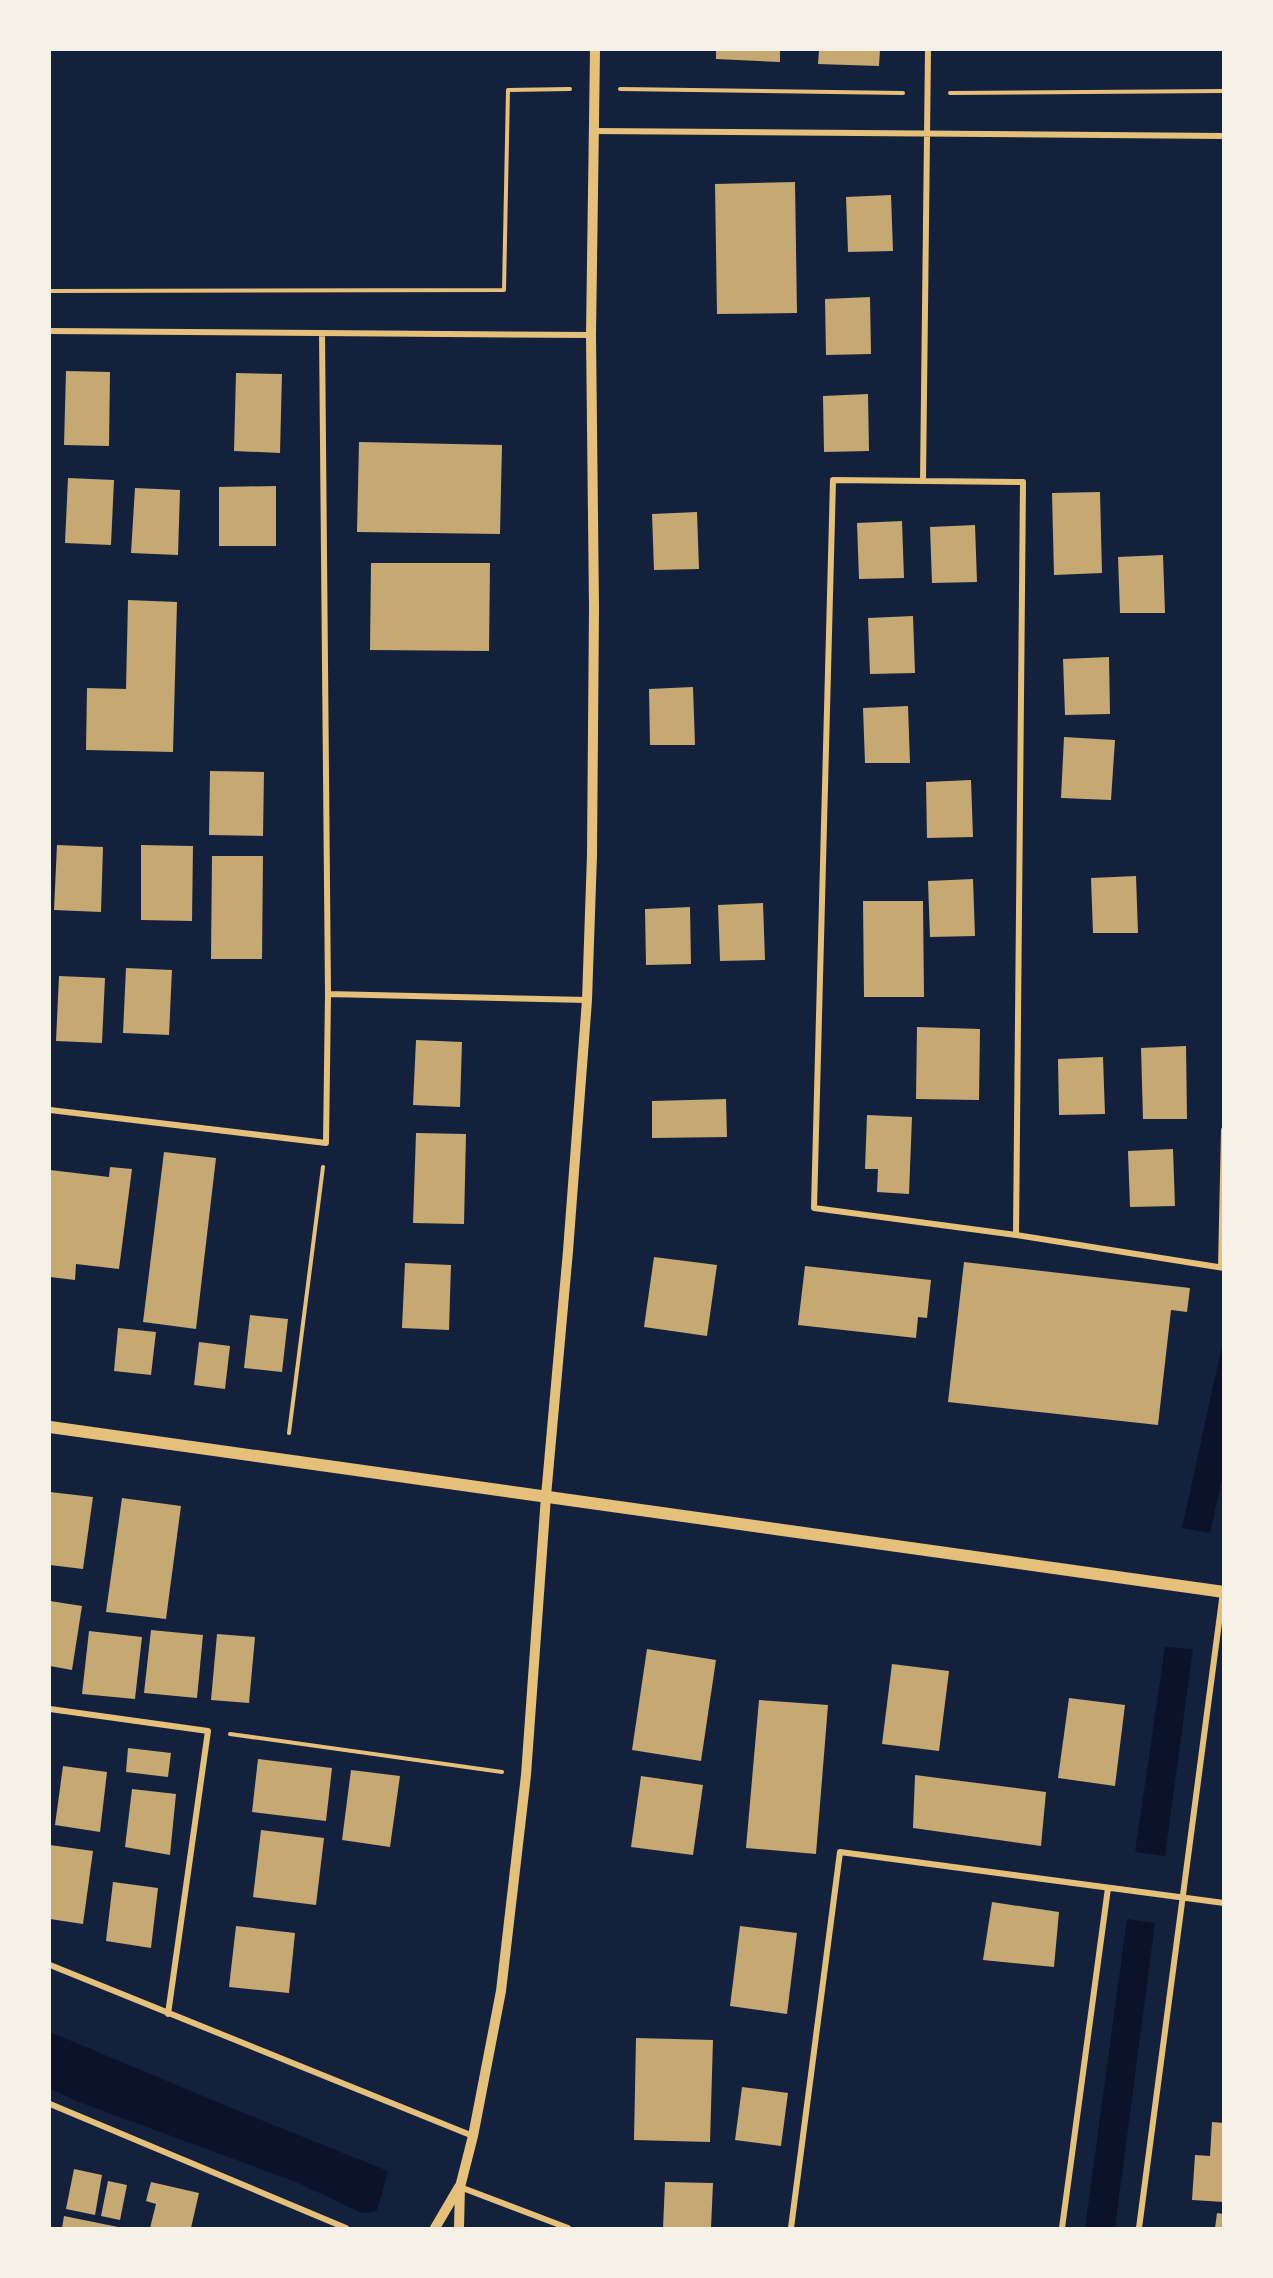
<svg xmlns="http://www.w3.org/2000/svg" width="1273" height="2278" font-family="'Nunito Sans',sans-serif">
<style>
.water{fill:#0b132b}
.building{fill:#c6a872}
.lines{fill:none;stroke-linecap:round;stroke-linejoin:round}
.path{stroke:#e5c07b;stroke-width:4}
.minor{stroke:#e5c07b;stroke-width:6}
.tertiary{stroke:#e5c07b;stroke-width:10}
.secondary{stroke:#e5c07b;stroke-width:12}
</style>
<rect width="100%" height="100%" fill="#14213d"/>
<path class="water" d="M1223 1341V1475L1210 1533 1182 1528Z
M1165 1647 1193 1649 1165 1856 1135 1852Z
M1127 1919 1155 1923 1115 2228H1085Z
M50 2032 246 2114 388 2171 377 2211 362 2213 296 2182 79 2102 50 2089Z"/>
<path class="building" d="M716 50H780V62L716 59Z
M819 50H880L879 66 818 64Z
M795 182 797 313 717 314 715 184Z
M891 195 893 251 848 252 846 197Z
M870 297 871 354 826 355 825 299Z
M66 371 110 372 109 446 64 445Z
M236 373 282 374 280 453 234 451Z
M868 394 869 451 824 452 823 396Z
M359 442 502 445 500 534 357 532Z
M68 478 114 480 111 545 65 543Z
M276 486V546H219V487Z
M135 488 180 490 178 555 131 553Z
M1100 492 1102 573 1054 575 1052 493Z
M697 512 699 569 654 570 652 514Z
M902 521 904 578 859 579 857 523Z
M975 525 977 582 932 583 930 527Z
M1163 555 1165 613H1120L1118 557Z
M371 563H490L489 651 370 650Z
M128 600 177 602 173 752 86 750 87 688 126 689Z
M913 616 915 673 870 674 868 618Z
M1109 657 1110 714 1065 715 1063 659Z
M693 687 695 745H650L649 689Z
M908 706 910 763H865L863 708Z
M1064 737 1115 740 1111 800 1061 798Z
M210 771 264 772 263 836 209 835Z
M971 780 973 837 927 838 926 782Z
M57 845 103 847 101 912 54 910Z
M141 845 193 846 192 921 141 920Z
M212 856H263L262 959H211Z
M1136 876 1138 933H1093L1091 878Z
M973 879 975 936 930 937 928 881Z
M863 901H923L924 997H864Z
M763 903 765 960 720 961 718 905Z
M690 907 691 964 646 965 645 909Z
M126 968 172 970 169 1035 123 1033Z
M59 976 105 978 102 1043 56 1041Z
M917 1027 980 1029 979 1100 916 1099Z
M416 1040 462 1042 460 1107 413 1105Z
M1186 1046 1187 1119H1143L1141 1048Z
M1103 1057 1105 1114 1059 1115 1058 1059Z
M726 1099 727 1137 652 1138V1101Z
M867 1115 912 1117 909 1194 877 1192 878 1169H865Z
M416 1133 466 1134 464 1224 413 1223Z
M1173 1149 1175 1206 1130 1207 1128 1151Z
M164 1152 216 1158 196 1329 143 1322Z
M110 1167 132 1169 119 1269 76 1264 75 1280 50 1277V1170L109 1177Z
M654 1257 717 1265 707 1336 644 1327Z
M964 1262 1190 1288 1187 1312 1171 1310 1158 1425 948 1402Z
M405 1263 451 1265 449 1330 402 1328Z
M805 1266 931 1280 927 1318 918 1317 916 1338 798 1325Z
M250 1315 288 1319 282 1372 244 1368Z
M118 1328 156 1332 151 1375 114 1371Z
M199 1342 230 1346 225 1389 194 1385Z
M50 1492 93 1497 83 1569 50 1565Z
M122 1498 181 1506 166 1619 106 1612Z
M50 1601 82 1606 72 1670 50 1666Z
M151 1630 203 1635 197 1698 144 1693Z
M89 1631 142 1637 135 1699 82 1694Z
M217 1634 255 1637 249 1703 211 1700Z
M647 1649 716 1660 701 1761 632 1750Z
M892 1664 949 1671 939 1751 882 1744Z
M1069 1698 1125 1705 1115 1786 1058 1778Z
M759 1700 828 1705 816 1854 746 1848Z
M128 1748 171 1753 168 1777 126 1772Z
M258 1759 332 1768 326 1821 252 1812Z
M63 1766 107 1772 100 1832 55 1825Z
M351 1770 400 1776 390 1847 342 1840Z
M915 1775 1046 1792 1041 1846 913 1828Z
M641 1776 703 1785 693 1855 631 1847Z
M132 1789 176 1794 170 1855 125 1847Z
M261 1830 324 1838 316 1905 253 1897Z
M50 1845 93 1851 83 1924 50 1919Z
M113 1882 158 1888 151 1948 106 1941Z
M992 1902 1059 1912 1054 1967 983 1960Z
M236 1926 295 1933 289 1993 229 1987Z
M740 1926 797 1933 787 2014 730 2006Z
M636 2038 713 2040 710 2142 634 2140Z
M742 2087 788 2093 781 2146 735 2140Z
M1212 2122 1224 2123V2202L1192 2200 1195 2155 1210 2156Z
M74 2169 102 2175 95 2215 66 2209Z
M108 2181 127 2185 120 2220 101 2216Z
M151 2182 199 2193 191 2228H150L156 2204 146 2201Z
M665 2182 713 2183 711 2228H663Z
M1217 2213 1224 2214V2228H1215Z
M64 2216 118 2227V2228H62Z"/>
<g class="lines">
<path class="path" d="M620 89 903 93
M950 93 1224 91
M50 291 504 290 508 90 570 89
M289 1433 323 1167
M230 1734 502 1772"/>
<path class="minor" d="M594 131 1224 136
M50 331 591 335
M923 481 928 50
M328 994 587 1000
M50 1110 326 1143 328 994 322 333
M1016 1235 1023 482 833 480 814 1208 1016 1235 1224 1268
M1221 1267 1224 1130
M50 1709 208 1731 168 2014
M50 1965 473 2136
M50 2104 346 2228
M460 2187 568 2228
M791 2228 840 1852 1224 1903
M1062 2228 1108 1888
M1139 2228 1223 1592"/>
<path class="tertiary" d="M435 2228 459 2187
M459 2228 460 2187 473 2136 501 1991 526 1775 546 1496 568 1251 587 1000 592 855 594 607 591 335 595 50"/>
<path class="secondary" d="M50 1427 1224 1592"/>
</g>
<rect width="1273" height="2278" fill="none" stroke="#f6f1e7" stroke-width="102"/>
</svg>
